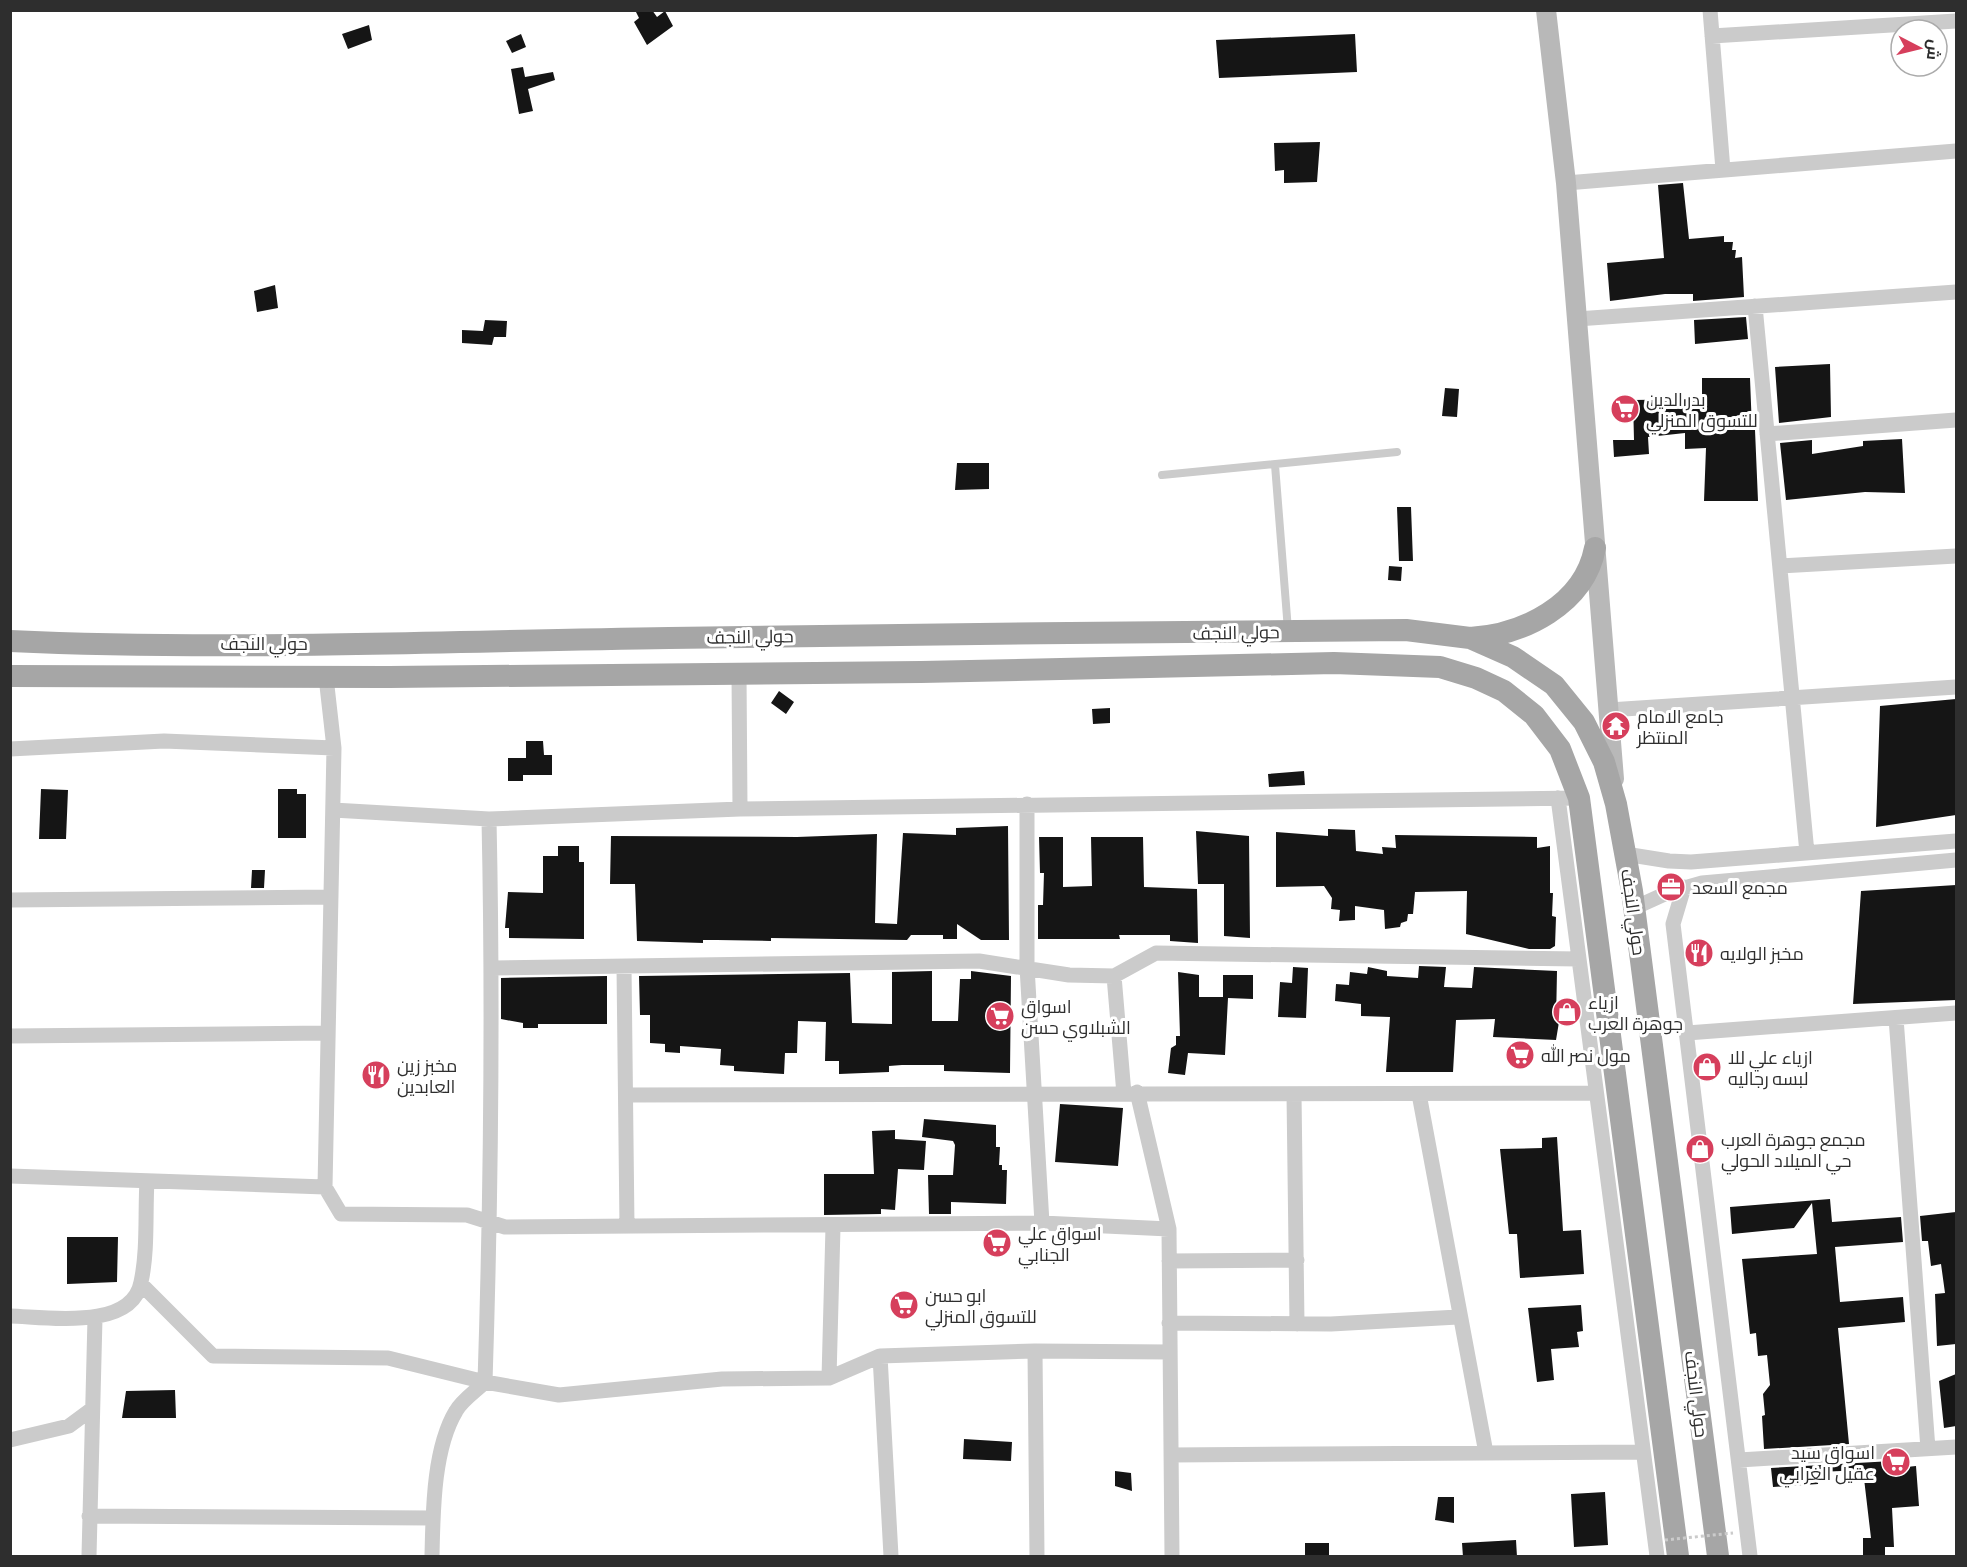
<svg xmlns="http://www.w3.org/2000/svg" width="1967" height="1567" font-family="Manrope,Cairo,sans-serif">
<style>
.building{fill:#151515}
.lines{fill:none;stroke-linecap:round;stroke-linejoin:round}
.lane{stroke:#cbcbcb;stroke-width:8}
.street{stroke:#cbcbcb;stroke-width:15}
.secondary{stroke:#b8b8b8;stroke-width:20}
.primary{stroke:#a6a6a6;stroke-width:22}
.path-bridge{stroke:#cbcbcb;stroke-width:3;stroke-dasharray:3 3;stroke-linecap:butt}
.labels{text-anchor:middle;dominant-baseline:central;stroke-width:6;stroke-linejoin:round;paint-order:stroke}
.poi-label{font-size:18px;fill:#2e2e2e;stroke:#fff;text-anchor:start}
.street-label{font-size:18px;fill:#2e2e2e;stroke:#fff}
</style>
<rect width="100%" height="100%" fill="#fff"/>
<path class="building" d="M635 10H652L657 17 665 11 673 26 647 45 634 22 639 18Z
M369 25 372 40 348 49 342 34Z
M521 34 526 47 512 53 506 41Z
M1355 34 1357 72 1219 78 1216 40Z
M523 67 525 77 553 72 555 80 528 89 533 111 519 114 511 69Z
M1320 142 1317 182 1284 183V170L1275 171 1274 143Z
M1683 183 1689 239 1724 236V242H1733L1732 250H1736L1735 258 1742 257 1744 297 1693 301V294H1665L1610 301 1607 263 1664 258 1658 185Z
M275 285 278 308 257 312 254 291Z
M1746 317 1748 339 1695 344 1694 320Z
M485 320 507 321 506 337H494L492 345 462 343V330L483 331Z
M1830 364 1831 417 1779 423 1775 367Z
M1702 378H1750L1752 430H1755L1758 501H1704L1706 448 1685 449V433L1648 437 1649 454 1614 457 1613 440H1634L1633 400 1702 399Z
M1445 388 1459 389 1457 417 1442 416Z
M1902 439 1905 493 1865 492 1786 500 1780 443 1812 440V454L1863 446V441Z
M957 463H989V489L955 490Z
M1397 507H1411L1413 561H1399Z
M1389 566 1402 567 1401 581 1388 580Z
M779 691 794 702 786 714 771 703Z
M1956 699V815L1876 827 1880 706Z
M1110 708V723L1093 724 1092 709Z
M526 741H543L544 755H552V775H523V781H508V758H526Z
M1304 771 1305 785 1269 787 1268 774Z
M41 789 68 790 66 839H39Z
M278 789H297V794H306V838H278Z
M1008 826 1009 940H981L957 924V939H943V935H911L907 940 771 938V941L717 940H703V943L637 941 635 884H610L611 836 797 837 877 834 875 923 897 924 903 833 956 835V828Z
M1328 829 1355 830 1356 851 1383 854 1382 847 1396 848 1395 835 1537 837V848L1550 846V893H1553L1552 916 1556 917 1555 946 1550 949H1529L1466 934 1467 891 1415 892 1413 914H1408L1407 921 1401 923 1400 927 1385 929 1384 910 1355 906V920L1339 921 1340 910 1331 909 1332 898 1324 886 1276 887V832L1328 836Z
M1196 831 1249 836 1250 938 1224 936V884H1198Z
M1039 837H1063V887L1092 886 1091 837H1143L1144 887 1197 889 1198 943 1170 941V935H1119L1120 939H1038V905H1043L1044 873H1040Z
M558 846H579V862H584V939L509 938V928H505L508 892 543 893V856H558Z
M252 870H265L264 888H251Z
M1956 885V1000L1853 1004 1861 891Z
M1419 966 1446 967 1444 987 1472 988 1474 967 1557 971 1556 1022H1559L1556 1040 1493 1037 1495 1019 1456 1020 1453 1072H1386L1390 1017 1361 1016V1004L1335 1001 1336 984 1349 985 1350 972 1367 974 1368 967 1387 971V976L1418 978Z
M1293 967 1308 968 1306 1018 1278 1017 1280 982 1292 983Z
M932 971V1021H958L960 979H971V971L1011 976 1010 1073 944 1071V1065H902L889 1066V1072L839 1074V1061H825L826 1022 798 1021 797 1053H785L784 1074 734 1071V1066L720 1065 721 1049 680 1046V1053L665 1052V1044L650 1043V1015H640L639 976 850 973 852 1023 892 1024V972Z
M1178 972 1199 975V997H1223V975H1253V999L1228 998 1225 1055 1188 1053 1185 1075 1168 1073 1171 1048 1176 1045V1036H1180Z
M607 976V1024H538V1028H523V1023L501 1019V978Z
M1060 1104 1123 1108 1118 1166 1055 1162Z
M924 1119 996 1125V1147H1000L999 1165H1002V1170H1007L1006 1204 951 1202V1214H929L928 1175H953L955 1145 953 1141 922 1137Z
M895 1130V1139L926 1141 924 1170 898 1169 895 1210 881 1209V1214L824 1215V1174H874L872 1131Z
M1557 1137 1563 1231 1581 1230 1584 1274 1520 1278 1517 1234H1509L1500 1149 1542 1148V1138Z
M1830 1199 1832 1222 1901 1217 1903 1242 1835 1247 1840 1302 1903 1297 1905 1322 1838 1328 1849 1444 1764 1449 1762 1416 1765 1415 1763 1394 1770 1385 1767 1355 1758 1356 1756 1333 1750 1334 1742 1259 1817 1254 1812 1203 1794 1228 1732 1234 1730 1207Z
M1956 1212V1344L1937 1346 1935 1294 1945 1293 1941 1264 1931 1266 1928 1241H1922L1920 1216Z
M67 1237H118L117 1282 67 1284Z
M1581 1305 1583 1331 1577 1332 1579 1347 1551 1349 1554 1380 1537 1382 1528 1308Z
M1956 1374V1426L1944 1428 1939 1381Z
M175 1390 176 1418H122L126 1391Z
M964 1439 1012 1442 1011 1461 963 1459Z
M1892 1461 1893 1468 1887 1469 1916 1466 1919 1506 1892 1508 1894 1547H1885V1557H1863V1538H1871L1863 1470 1819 1472 1818 1484 1773 1487 1771 1468Z
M1115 1471 1131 1473 1132 1491 1115 1486Z
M1605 1492 1608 1545 1574 1547 1571 1494Z
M1438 1497H1454V1523L1435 1520Z
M1516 1540 1517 1557H1463L1462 1543Z
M1305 1543H1329V1557H1305Z"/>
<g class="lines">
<path class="lane" d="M1275 465 1288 630
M1162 475 1397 452"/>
<path class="street" d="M1710 10 1723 170
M1712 36 1956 21
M1566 183 1956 151
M1755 306 1807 853
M1577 319 1956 292
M1767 434 1956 420
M1780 566 1956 556
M739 673 740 809
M1609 710 1956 687
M10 749 164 741 334 748
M1558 798 1657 1556
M1027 804V967L1042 1223
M333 810 489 819 740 809 1579 798
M1625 854 1669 861 1691 862 1956 841
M1684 887 1673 924 1750 1556
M10 900 331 897
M1634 908 1667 893 1702 883 1956 860
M624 967 627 1226
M493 968 979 961 1069 975 1114 976 1156 953 1579 959
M1114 976 1124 1094
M1896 1018 1928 1449
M1687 1033 1956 1013
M10 1036 328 1033
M1137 1092 1169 1229 1172 1556
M1294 1094 1297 1324
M1419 1094 1486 1453
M626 1095 1596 1093
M10 1176 325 1187 341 1214 467 1215 505 1227 1042 1223 1169 1229
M325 1187 334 748 326 677
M1169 1261 1297 1260
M141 1284 213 1356 388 1358 485 1382 559 1395 722 1379 829 1378 833 1227
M10 1316C47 1317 132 1331 141 1282 148 1250 145 1213 147 1181
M1169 1323 1331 1324 1458 1317
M1035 1351 1037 1556
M880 1356 891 1556
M829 1378 880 1356 1035 1351 1170 1352
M10 1440 69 1426 92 1409
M1171 1455 1643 1452
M1739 1460 1956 1447
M89 1516 433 1518
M89 1556 95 1318
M432 1556C433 1513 433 1449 456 1411 462 1400 476 1391 485 1382 491 1194 493 1007 489 819"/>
<path class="secondary" d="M1546 10 1566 183 1614 779"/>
<path class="primary" d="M1470 638C1523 635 1584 605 1595 548
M10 641C229 651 451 641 669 638 915 633 1160 633 1406 630L1470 638 1513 657 1554 685 1584 722 1604 762 1616 804 1632 891 1718 1556
M10 676 389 677 921 672 1334 663 1440 667 1476 678 1504 691 1534 715 1560 749 1579 798 1678 1556"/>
<path class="path-bridge" d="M1665 1540 1733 1533"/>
</g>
<defs>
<g id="supermarket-disc" transform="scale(1.5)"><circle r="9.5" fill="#d63f5c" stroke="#fff"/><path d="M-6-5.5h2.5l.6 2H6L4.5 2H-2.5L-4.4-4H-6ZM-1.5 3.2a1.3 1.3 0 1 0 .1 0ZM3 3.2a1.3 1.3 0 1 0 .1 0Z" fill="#fff"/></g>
<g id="temple-disc" transform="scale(1.5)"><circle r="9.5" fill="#d63f5c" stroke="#fff"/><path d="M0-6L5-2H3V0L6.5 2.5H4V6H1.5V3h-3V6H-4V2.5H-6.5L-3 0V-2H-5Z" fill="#fff"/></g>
<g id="office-disc" transform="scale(1.5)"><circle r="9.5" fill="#d63f5c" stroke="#fff"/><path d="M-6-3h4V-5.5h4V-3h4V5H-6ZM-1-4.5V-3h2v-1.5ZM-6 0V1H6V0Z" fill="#fff"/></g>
<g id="restaurant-disc" transform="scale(1.5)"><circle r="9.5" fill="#d63f5c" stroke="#fff"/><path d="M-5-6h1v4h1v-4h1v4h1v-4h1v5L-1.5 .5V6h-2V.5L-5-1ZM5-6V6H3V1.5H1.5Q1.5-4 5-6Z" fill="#fff"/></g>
<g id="shop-disc" transform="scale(1.5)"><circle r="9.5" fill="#d63f5c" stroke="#fff"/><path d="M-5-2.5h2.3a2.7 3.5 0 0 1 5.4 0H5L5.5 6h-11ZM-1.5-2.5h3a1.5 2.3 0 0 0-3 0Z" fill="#fff"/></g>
</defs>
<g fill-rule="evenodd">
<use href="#supermarket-disc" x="1625" y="409"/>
<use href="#temple-disc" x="1616" y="726"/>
<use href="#office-disc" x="1671" y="887"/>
<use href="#restaurant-disc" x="1699" y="953"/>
<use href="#shop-disc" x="1567" y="1012"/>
<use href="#supermarket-disc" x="1000" y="1016"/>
<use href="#supermarket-disc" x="1520" y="1055"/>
<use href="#shop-disc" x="1707" y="1067"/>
<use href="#restaurant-disc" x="376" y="1075"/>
<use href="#shop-disc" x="1700" y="1149"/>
<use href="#supermarket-disc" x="997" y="1243"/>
<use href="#supermarket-disc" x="904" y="1305"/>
<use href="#supermarket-disc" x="1896" y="1462"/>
</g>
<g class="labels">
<g class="poi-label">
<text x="1646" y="399">بدر الدين<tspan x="1646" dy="21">للتسوق المنزلي</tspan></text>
<text x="1637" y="716">جامع الامام<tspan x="1637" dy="21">المنتظر</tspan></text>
<text x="1692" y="887">مجمع السعد</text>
<text x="1720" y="953">مخبز الولايه</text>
<text x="1588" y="1002">ازياء<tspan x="1588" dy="21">جوهرة العرب</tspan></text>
<text x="1021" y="1006">اسواق<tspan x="1021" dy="21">الشبلاوي حسن</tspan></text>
<text x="1541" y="1055">مول نصر الله</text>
<text x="1728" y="1057">ازياء علي للا<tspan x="1728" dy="21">لبسه رجاليه</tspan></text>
<text x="397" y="1065">مخبز زين<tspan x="397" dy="21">العابدين</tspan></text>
<text x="1721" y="1139">مجمع جوهرة العرب<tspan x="1721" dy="21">حي الميلاد الحولي</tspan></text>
<text x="1018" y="1233">اسواق علي<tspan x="1018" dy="21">الجنابي</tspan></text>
<text x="925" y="1295">ابو حسن<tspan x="925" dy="21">للتسوق المنزلي</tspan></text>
<text x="1875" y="1452" text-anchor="end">اسواق سيد<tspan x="1875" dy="21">عقيل الغرابي</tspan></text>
</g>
<g class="street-label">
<text transform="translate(1236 632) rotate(-1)">حولي النجف</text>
<text transform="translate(750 636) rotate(-1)">حولي النجف</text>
<text x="264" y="643">حولي النجف</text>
<text transform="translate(1634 912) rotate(82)">حولي النجف</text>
<text transform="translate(1697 1394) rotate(83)">حولي النجف</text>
</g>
</g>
<rect width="1967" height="1567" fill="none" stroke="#2e2e2e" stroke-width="24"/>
<g transform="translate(1919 48) rotate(97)"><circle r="28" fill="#ffffff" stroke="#ababab" stroke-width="1.5"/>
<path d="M0-4.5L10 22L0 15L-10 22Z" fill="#d63f5c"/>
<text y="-9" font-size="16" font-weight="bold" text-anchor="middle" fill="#2e2e2e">ش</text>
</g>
</svg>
